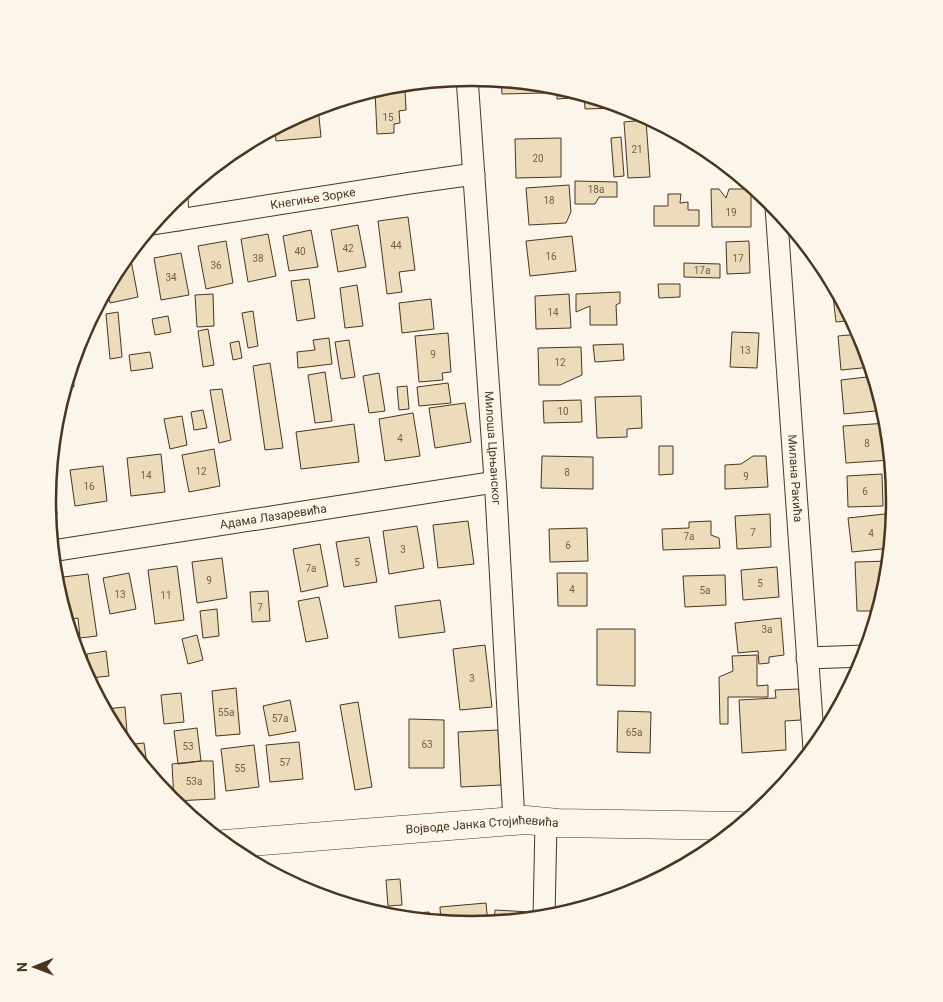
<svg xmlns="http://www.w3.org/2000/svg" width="943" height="1002" font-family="Roboto,sans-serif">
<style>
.building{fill:#ecdcbc;stroke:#4a3520}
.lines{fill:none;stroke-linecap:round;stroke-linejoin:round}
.minor-casing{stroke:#4a3520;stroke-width:23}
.tertiary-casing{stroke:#4a3520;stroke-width:29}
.minor{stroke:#fbf6e9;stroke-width:21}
.tertiary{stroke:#fbf6e9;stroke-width:28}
.labels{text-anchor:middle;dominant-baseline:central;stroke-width:4;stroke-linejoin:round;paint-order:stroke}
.number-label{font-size:10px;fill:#725f47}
.street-label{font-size:12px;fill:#4a3520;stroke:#fbf6e9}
.rim{fill:none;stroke:#4a3520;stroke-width:2.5}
</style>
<rect width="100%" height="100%" fill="#fbf6e9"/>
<path class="building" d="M501 80 544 84V93L502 94Z
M557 86 571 90V98L557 99Z
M405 90 406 110 399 111 400 123 394 124V133L377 134 375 91Z
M584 94 614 103V108L585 109Z
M318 107 321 137 276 141 275 128 310 109Z
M646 120 650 177 628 178 624 122Z
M621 137 624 176 614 177 611 138Z
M561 138V177L516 178 515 139Z
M575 181 617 182V197H599L595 204H575Z
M569 185 571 212 566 223 529 225 526 188Z
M711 189H719L726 198 729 189H751V227H712Z
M668 194H681L680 203 688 202V210H699V226H654V206H668Z
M408 217 415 270 399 272 402 292 387 294 378 221Z
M358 225 366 267 338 272 331 230Z
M311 230 318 267 289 271 283 236Z
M268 234 276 276 248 282 241 239Z
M572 236 576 271 530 276 526 241Z
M226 241 233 283 206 289 198 246Z
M749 241 750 273 727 274 726 242Z
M181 253 189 295 161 300 154 258Z
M130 255 138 297 110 303 107 287 119 265 127 256Z
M684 263 720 264V278L684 277Z
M309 279 315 318 297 321 291 281Z
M658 284H680V297L659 298Z
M357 285 363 326 345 328 340 288Z
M832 288H836L853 320 836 322Z
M620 292V303L616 305 617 325H590V306L576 312V294Z
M213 294 214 326 197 327 195 295Z
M569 294 571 328 536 329 535 296Z
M431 299 434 329 402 333 399 303Z
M253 311 258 346 248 348 242 313Z
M118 312 122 357 110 359 106 314Z
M168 316 171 332 155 335 152 319Z
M208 329 214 365 203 367 198 331Z
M732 332 759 333 757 368 730 367Z
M448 333 451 372 442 373 443 380 419 382 415 336Z
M860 334 872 367 841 370 838 336Z
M329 338 332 364 298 368 297 352 315 350 313 340Z
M349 340 355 377 341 379 335 342Z
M239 341 242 358 233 360 230 343Z
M623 344 624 360 595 362 593 345Z
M581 347 582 375 560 385H539L538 348Z
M150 352 153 368 131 371 129 355Z
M270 363 283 448 265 450 253 366Z
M72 364 74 387H65Z
M325 372 332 421 315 423 308 375Z
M379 373 385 411 369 413 363 376Z
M875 376 885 410 844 414 841 380Z
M448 383 451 403 419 406 417 387Z
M407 386 409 409 399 410 397 387Z
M222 389 231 440 219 443 210 390Z
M641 396 642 428 627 429V437L597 438 595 397Z
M581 400 582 422 544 423 543 401Z
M465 403 471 442 435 448 429 408Z
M203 410 207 428 194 430 191 412Z
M413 413 420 456 385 461 379 419Z
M182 416 187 445 170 449 164 419Z
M888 423 891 460 846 463 843 426Z
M354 424 359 462 301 469 296 432Z
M659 446H673V474L659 475Z
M214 449 220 486 189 492 182 455Z
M161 454 165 492 131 496 127 458Z
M542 456 593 457V489L541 488Z
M753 456H766L768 487 725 489V465L741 464Z
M51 464 57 514 49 515 48 501Z
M103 466 107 501 75 506 70 470Z
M882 474 883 506 848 507 847 476Z
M894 513 891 548 852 552 848 518Z
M770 514 771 547 737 549 735 516Z
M468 521 474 564 438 568 433 525Z
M711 521V535L719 538 720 548 663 550 662 529 689 528V522Z
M417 526 424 568 389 574 383 531Z
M587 528 588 561 550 562 549 529Z
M369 537 377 582 344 587 336 542Z
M320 544 328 586 301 592 293 549Z
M222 558 227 598 197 603 192 562Z
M890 561 887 584 879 611H857L855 562Z
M177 566 184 620 155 624 148 570Z
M777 567 779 597 743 600 741 570Z
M129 573 136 609 110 614 103 578Z
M557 573H587V606H558Z
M88 574 97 636 80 638 78 618 67 620 55 578Z
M725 575 726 605 685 607 683 576Z
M268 591 270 621 252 622 250 592Z
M319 597 328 638 306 642 298 601Z
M440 600 445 632 399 638 395 606Z
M217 609 219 636 203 638 200 611Z
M781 618 784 655 769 657V663L759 664 758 651 738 653 735 623Z
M597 629H635V686L597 685Z
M197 635 203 660 188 664 182 639Z
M485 645 492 707 460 710 453 649Z
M106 651 109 676 90 678 87 654Z
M757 655V686L768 685V697H728V724H720L719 677 733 671 732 656Z
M236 688 240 734 216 736 212 691Z
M799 689 801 720 785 721 786 750 742 753 739 700 776 698 775 690Z
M181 693 184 722 164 724 161 695Z
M290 700 296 731 269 736 263 706Z
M358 702 372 787 355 790 340 705Z
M125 707 128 745H126L119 736 107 714 106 709Z
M618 711 651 712 650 753 617 752Z
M409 719 444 720V768H409Z
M197 728 201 761 178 764 174 731Z
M498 730 501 785 461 787 458 732Z
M299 742 303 779 270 782 266 745Z
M144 743 148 772 126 745Z
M254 745 259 787 226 791 221 749Z
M201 761H213L215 799 174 801 172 764Z
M400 879 402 905 388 906 386 880Z
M486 903 488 923 471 925 441 922 440 907Z
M495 910 530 912 529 919 494 923Z
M429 912 430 921 392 917 391 915Z"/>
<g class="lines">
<g class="minor-casing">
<g id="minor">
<path id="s1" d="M467 77 496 494 514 821"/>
<path d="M177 197 178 220"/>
<path id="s2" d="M776 207 814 749"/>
<path id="s3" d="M153 224 411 183 474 174"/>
<path id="s4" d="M52 551 495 482"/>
<path d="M807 658 865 656"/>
<path d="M544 918 546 822"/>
</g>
</g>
<g class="tertiary-casing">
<g id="tertiary">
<path id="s5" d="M224 844 526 820 558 823 740 826"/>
</g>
</g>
<use href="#minor" class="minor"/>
<use href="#tertiary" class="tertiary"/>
</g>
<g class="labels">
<g class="number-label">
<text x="388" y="117">15</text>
<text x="637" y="149">21</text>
<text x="538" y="158">20</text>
<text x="596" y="189">18a</text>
<text x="549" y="200">18</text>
<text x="731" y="212">19</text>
<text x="396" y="245">44</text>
<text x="348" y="248">42</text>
<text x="300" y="251">40</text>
<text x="551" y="256">16</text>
<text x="258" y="258">38</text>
<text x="738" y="258">17</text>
<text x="216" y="265">36</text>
<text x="702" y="270">17a</text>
<text x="171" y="277">34</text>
<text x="553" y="312">14</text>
<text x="745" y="350">13</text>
<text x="433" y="354">9</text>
<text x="560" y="362">12</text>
<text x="563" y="411">10</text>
<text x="400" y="438">4</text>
<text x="867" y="443">8</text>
<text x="201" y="471">12</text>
<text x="567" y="472">8</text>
<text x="146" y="475">14</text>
<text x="746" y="476">9</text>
<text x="89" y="486">16</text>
<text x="865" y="491">6</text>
<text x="753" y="532">7</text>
<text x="871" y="533">4</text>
<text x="689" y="536">7a</text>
<text x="568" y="545">6</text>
<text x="403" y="549">3</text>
<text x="357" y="562">5</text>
<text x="311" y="568">7a</text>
<text x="209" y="580">9</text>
<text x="760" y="583">5</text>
<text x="572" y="589">4</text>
<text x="705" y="590">5a</text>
<text x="120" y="594">13</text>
<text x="166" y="595">11</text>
<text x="260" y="607">7</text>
<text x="767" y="629">3a</text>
<text x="472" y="678">3</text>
<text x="226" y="712">55a</text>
<text x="280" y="718">57a</text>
<text x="634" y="732">65a</text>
<text x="427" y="744">63</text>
<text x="188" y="746">53</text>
<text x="285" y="762">57</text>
<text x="240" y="768">55</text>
<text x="194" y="781">53a</text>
</g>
<g class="street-label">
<text stroke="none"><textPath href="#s3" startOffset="162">Кнегиње Зорке</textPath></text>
<text stroke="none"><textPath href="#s1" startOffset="372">Милоша Црњанског</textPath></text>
<text stroke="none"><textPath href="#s2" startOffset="272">Милана Ракића</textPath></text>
<text stroke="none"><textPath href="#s4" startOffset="224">Адама Лазаревића</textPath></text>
<text stroke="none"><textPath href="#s5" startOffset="259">Војводе Јанка Стојићевића</textPath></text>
</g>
</g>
<path d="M0 0H943V1002H0ZM56 501a415 415 0 1 1 830 0a415 415 0 1 1-830 0Z" fill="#fbf6e9" fill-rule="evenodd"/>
<path class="rim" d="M56 501a415 415 0 1 1 830 0a415 415 0 1 1-830 0Z"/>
<g transform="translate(35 967) rotate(269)" stroke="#fbf6e9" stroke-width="4" paint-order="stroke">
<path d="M0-4L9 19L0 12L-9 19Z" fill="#4a3520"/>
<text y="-8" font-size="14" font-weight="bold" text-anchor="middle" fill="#4a3520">N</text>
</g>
</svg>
